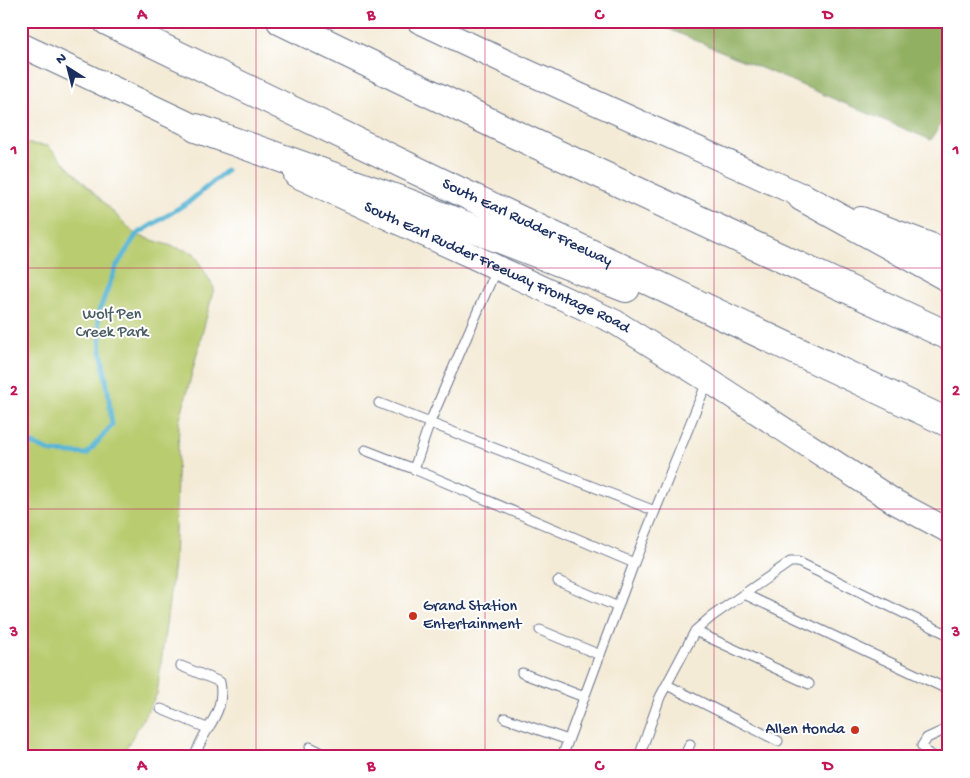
<svg xmlns="http://www.w3.org/2000/svg" width="970" height="778" font-family="'Gochi Hand',sans-serif">
<style>
.green{fill:#b9cc70;stroke:#6a7e67}
.forest{fill:#92b062;stroke:#567060}
.lines{fill:none;stroke-linecap:round;stroke-linejoin:round}
.stream{stroke:#57b5d6;stroke-width:5}
.lane-casing{stroke:#677188;stroke-width:11}
.secondary-casing{stroke:#677188;stroke-width:26}
.highway-casing{stroke:#677188;stroke-width:30}
.lane{stroke:#fff;stroke-width:9}
.secondary{stroke:#fff;stroke-width:24}
.highway{stroke:#fff;stroke-width:28}
.grid{fill:none;stroke:#c2185b;stroke-width:1;stroke-opacity:0.55}
.poi-dot{fill:#c8321e;stroke:#fff;stroke-width:2}
.labels{text-anchor:middle;dominant-baseline:central;stroke-width:4;stroke-linejoin:round;paint-order:stroke}
.street-label{font-size:16px;fill:#1b2f5e;stroke:#fff}
.park-label{font-size:16px;fill:#4a5e63;stroke:#fff}
.poi-label{font-size:16px;fill:#1b2f5e;stroke:#fff;text-anchor:start}
.neatline{fill:none;stroke:#c2185b;stroke-width:2}
.grid-label{font-size:16px;text-anchor:middle;font-weight:bold;fill:#c2185b}
</style>
<rect width="100%" height="100%" fill="#fff"/>
<filter id="ink" filterUnits="userSpaceOnUse"><feTurbulence type="fractalNoise" baseFrequency=".02" numOctaves="2"/><feDisplacementMap in="SourceGraphic" scale="10" xChannelSelector="R" yChannelSelector="G"/><feConvolveMatrix kernelMatrix="1 2 1 2 8 2 1 2 1" color-interpolation-filters="sRGB"/></filter>
<filter id="wash" filterUnits="userSpaceOnUse"><feTurbulence type="fractalNoise" baseFrequency=".0096" numOctaves="4" result="noise"/><feDisplacementMap in="SourceGraphic" scale="20" xChannelSelector="R" yChannelSelector="G"/><feGaussianBlur stdDeviation="1.12" result="paint"/><feColorMatrix in="noise" values="0 0 0 0 0 0 0 0 0 0 0 0 0 0 0 0 0 1.4 0 .05"/><feComposite in="paint" operator="in"/></filter>
<g filter="url(#wash)">
<rect width="100%" height="100%" fill="#f4ebd7"/>
<path class="green" d="M21 143 48 146 136 235 194 253 214 288 179 423 174 563 157 694 121 757H21Z"/>
<path class="forest" d="M650 21H949V111L931 140Z"/>
<g class="lines">
<path class="stream" d="M21 439 52 452 87 454 112 425 108 391 101 350 98 314 116 267 136 235 190 201 226 171"/>
</g>
</g>
<g filter="url(#ink)">
<g class="lines">
<g class="lane-casing">
<path id="lane" d="M496 269 430 422 414 469 634 563 707 382
M379 403 655 511
M365 450 414 469
M558 581 618 607
M540 630 600 655
M695 631 809 684
M949 635 798 562H790L744 594 949 690
M181 666 220 682C226 716 202 728 195 757
M522 673 584 697
M667 685 778 741
M161 709 209 729
M505 718 568 740
M310 747 331 757
M562 757 634 563
M639 757 660 697 695 631 711 617 744 594
M684 757 690 744
M934 757 926 752 922 746 927 738 949 728"/>
</g>
<g class="secondary-casing">
<g id="secondary">
<path d="M419 21 521 69 818 203"/>
<path d="M21 45 214 136"/>
<path id="s1" d="M296 175 615 322 708 380 895 502 949 531"/>
<path d="M861 219 949 252"/>
</g>
</g>
<g class="highway-casing">
<g id="highway">
<path id="s2" d="M107 21 463 193 949 423"/>
<path d="M281 21 512 133 949 336"/>
<path d="M196 128 408 203 626 288"/>
<path d="M802 197 949 278"/>
</g>
</g>
<use href="#lane" class="lane"/>
<use href="#secondary" class="secondary"/>
<use href="#highway" class="highway"/>
</g>
</g>
<path class="grid" d="M256 21V757M485 21V757M714 21V757M21 268H949M21 509H949"/>
<g class="poi-dot">
<circle cx="413" cy="616" r="5"/>
<circle cx="855" cy="730" r="5"/>
</g>
<g class="labels">
<g class="street-label">
<text stroke="none"><textPath href="#s2" startOffset="466">South Earl Rudder Freeway</textPath></text>
<text stroke="none"><textPath href="#s1" startOffset="221">South Earl Rudder Freeway Frontage Road</textPath></text>
</g>
<g class="park-label">
<text x="112" y="315">Wolf Pen<tspan x="112" dy="18">Creek Park</tspan></text>
</g>
<g class="poi-label">
<text x="423" y="607">Grand Station<tspan x="423" dy="18">Entertainment</tspan></text>
<text x="845" y="730" text-anchor="end">Allen Honda</text>
</g>
</g>
<rect width="970" height="778" fill="none" stroke="#fff" stroke-width="55"/>
<g transform="translate(68 68) rotate(324)" stroke="#ffffff" stroke-width="4" paint-order="stroke">
<path d="M0-4L9 19L0 12L-9 19Z" fill="#1b2f5e"/>
<text y="-8" font-size="14" font-weight="bold" text-anchor="middle" fill="#1b2f5e">N</text>
</g>
<rect x="28" y="28" width="914" height="722" class="neatline"/>
<g class="grid-label">
<text x="142" y="19">A</text>
<text x="371" y="19">B</text>
<text x="599" y="19">C</text>
<text x="828" y="19">D</text>
<text x="14" y="154">1</text>
<text x="956" y="154">1</text>
<text x="14" y="395">2</text>
<text x="956" y="395">2</text>
<text x="14" y="636">3</text>
<text x="956" y="636">3</text>
<text x="142" y="770">A</text>
<text x="371" y="770">B</text>
<text x="599" y="770">C</text>
<text x="828" y="770">D</text>
</g>
</svg>
